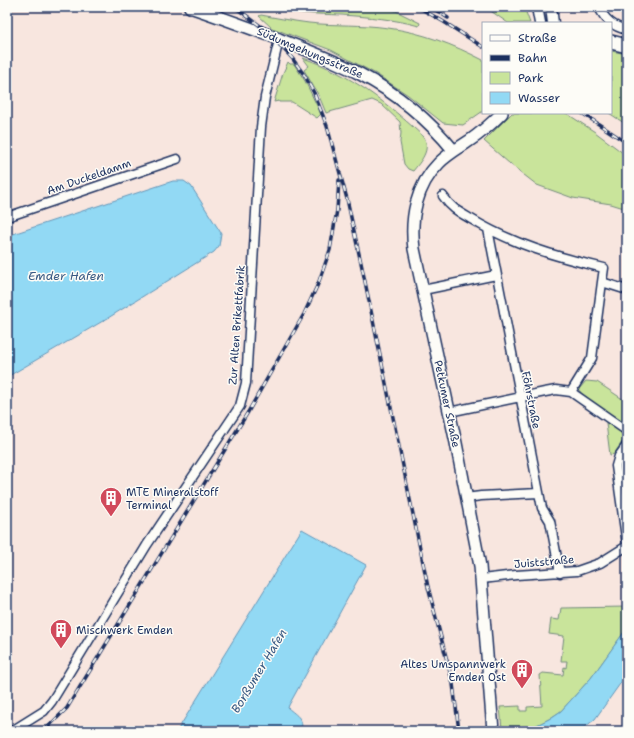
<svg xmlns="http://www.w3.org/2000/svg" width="634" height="738" font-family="'Shantell Sans',sans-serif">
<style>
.green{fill:#c9e49b;stroke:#728a7c}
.water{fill:#92d9f4;stroke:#6295b8}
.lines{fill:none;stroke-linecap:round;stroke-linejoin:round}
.minor-casing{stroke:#1b2f5e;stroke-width:11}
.tertiary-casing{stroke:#1b2f5e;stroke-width:13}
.secondary-casing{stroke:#1b2f5e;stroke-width:14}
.primary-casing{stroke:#1b2f5e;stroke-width:16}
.minor{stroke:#fdfcf7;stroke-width:8}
.tertiary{stroke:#fdfcf7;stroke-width:10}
.secondary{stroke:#fdfcf7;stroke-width:11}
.primary{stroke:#fdfcf7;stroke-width:13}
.rail-casing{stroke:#1b2f5e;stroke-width:3.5}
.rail{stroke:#fdfcf7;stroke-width:2;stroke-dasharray:6;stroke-linecap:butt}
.labels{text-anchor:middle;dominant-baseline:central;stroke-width:3;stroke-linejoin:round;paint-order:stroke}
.street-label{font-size:11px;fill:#1b2f5e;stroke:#fdfcf7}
.poi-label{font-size:11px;fill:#1b2f5e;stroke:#fdfcf7;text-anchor:start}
.water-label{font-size:12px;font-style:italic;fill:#395a84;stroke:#fdfcf7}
</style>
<rect width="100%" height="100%" fill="#f8e6df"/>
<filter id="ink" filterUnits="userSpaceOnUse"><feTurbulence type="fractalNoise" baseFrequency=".025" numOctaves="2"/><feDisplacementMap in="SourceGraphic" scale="8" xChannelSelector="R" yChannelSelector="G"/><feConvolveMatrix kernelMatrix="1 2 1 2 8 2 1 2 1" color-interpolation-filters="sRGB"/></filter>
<g filter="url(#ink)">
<path class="green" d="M268 7H388L420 23 419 26C394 19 369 17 342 15 317 14 293 14 268 7Z
M485 7H524L530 23H508Z
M261 15C277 18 293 21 309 23 335 26 362 24 388 28 421 32 454 45 483 60V111L463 125 443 123 408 95 376 74 331 50 272 28 259 16Z
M611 51 627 54V125L609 113H611Z
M303 58C351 74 387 103 424 137 431 150 421 161 413 171L408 169 404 164 400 142 401 133 400 122 381 104 372 100 326 113 319 96 304 70 309 66Z
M288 62 290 64H294L305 81 321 114 317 118 292 102H279V101L274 102 283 73Z
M512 113H566L595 132 627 156V209L611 204 573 198 537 185 510 164 484 141Z
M586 381 597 382 627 402V425L619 421 581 393 579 389Z
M607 422 626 436 614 454 610 455 606 423Z
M627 607V628L591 678 561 711 549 719 535 726 502 729 500 707 520 706V711H527V707L542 706 540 675 543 673 563 675 564 667 566 668 567 661H561L564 636 549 634 551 619 559 620 561 608Z"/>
<path class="water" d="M173 181H184L191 186 221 233 219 246 214 252 108 318 7 377V236Z
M302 529 366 565 289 705 288 708C296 715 306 720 300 731H177Z
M627 628V674L595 719 580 731H510L535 726 549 719 561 711 591 678Z"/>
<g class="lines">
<g class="minor-casing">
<path id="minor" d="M599 7C604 19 614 27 627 30
M443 196C451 208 459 212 471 219 512 244 557 257 604 268L602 282 627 290
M7 217 177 159
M488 229 542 508 550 521 560 573
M602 282 592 358 571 392 627 431
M423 290 496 275
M449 412 545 392 556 390 571 392
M627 445 619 456 616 466 627 545
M466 498 481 496 539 493
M482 579 516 575 577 571 600 563 627 546
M12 731 44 711 52 701 147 545 240 406 246 383 261 127 265 97 279 40"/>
</g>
<g class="tertiary-casing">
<path id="tertiary" d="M537 7 540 23
M551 7 553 23"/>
</g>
<g class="secondary-casing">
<path id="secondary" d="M190 7C220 17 250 28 279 39 306 50 334 60 360 74 396 93 429 120 454 151
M493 731 480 566 456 443 414 249C410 218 416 186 439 163 448 154 459 148 469 141 481 133 492 123 502 113"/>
</g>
<g class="primary-casing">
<path id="primary" d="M611 42 627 46"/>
</g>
<use href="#minor" class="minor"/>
<use href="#tertiary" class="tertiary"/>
<use href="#secondary" class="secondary"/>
<use href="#primary" class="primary"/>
<g class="rail-casing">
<path id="rail" d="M235 7 263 28 277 42 292 58 305 76 314 93 327 126 347 199 363 272 428 587 453 684 459 731
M418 7 444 22 483 47
M431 7 448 18
M582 113 627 143
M44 731 67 708 248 412 304 314 318 284 330 250 337 210 339 180"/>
</g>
<use href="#rail" class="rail"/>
</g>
</g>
<defs>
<g id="building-pin" transform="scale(1.15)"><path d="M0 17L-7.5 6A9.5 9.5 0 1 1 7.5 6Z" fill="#d1495b" stroke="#fdfcf7"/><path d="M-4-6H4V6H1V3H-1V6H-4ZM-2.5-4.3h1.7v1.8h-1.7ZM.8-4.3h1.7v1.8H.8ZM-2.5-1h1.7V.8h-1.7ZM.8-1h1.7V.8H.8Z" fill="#fff"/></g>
</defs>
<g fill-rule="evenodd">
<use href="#building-pin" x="111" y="498"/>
<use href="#building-pin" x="61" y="630"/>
<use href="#building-pin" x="522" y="670"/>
</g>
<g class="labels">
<g class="street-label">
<text transform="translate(310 53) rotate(23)">Südumgehungsstraße</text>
<text transform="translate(89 177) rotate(-19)">Am Duckeldamm</text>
<text transform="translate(237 325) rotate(-86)">Zur Alten Brikettfabrik</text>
<text transform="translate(531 400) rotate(79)">Föhrstraße</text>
<text transform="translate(447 404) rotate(78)">Petkumer Straße</text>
<text transform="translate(544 562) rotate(-5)">Juiststraße</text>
</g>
<g class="poi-label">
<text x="126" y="492">MTE Mineralstoff<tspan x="126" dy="13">Terminal</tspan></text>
<text x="76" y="630">Mischwerk Emden</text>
<text x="506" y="664" text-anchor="end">Altes Umspannwerk<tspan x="506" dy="13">Emden Ost</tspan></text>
</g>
<g class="water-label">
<text x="66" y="276">Emder Hafen</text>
<text transform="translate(259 671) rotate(-59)">Borßumer Hafen</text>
</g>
</g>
<rect width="634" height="738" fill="none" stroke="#fdfcf7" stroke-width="24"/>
<rect x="12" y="12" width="610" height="714" fill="none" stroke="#1b2f5e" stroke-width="1.5" filter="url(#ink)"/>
<rect x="482" y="22" width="130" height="92" fill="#fdfcf7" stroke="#a3aaba"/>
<rect x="490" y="35" width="20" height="6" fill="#fdfcf7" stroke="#a3aaba"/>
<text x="518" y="42" font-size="12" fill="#1b2f5e">Straße</text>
<rect x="490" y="55" width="20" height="6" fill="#1b2f5e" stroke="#a3aaba"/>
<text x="518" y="62" font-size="12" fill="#1b2f5e">Bahn</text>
<rect x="490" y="72" width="20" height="12" fill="#c9e49b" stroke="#a3aaba"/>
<text x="518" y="82" font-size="12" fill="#1b2f5e">Park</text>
<rect x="490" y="92" width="20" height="12" fill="#92d9f4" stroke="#a3aaba"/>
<text x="518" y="102" font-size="12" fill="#1b2f5e">Wasser</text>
</svg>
